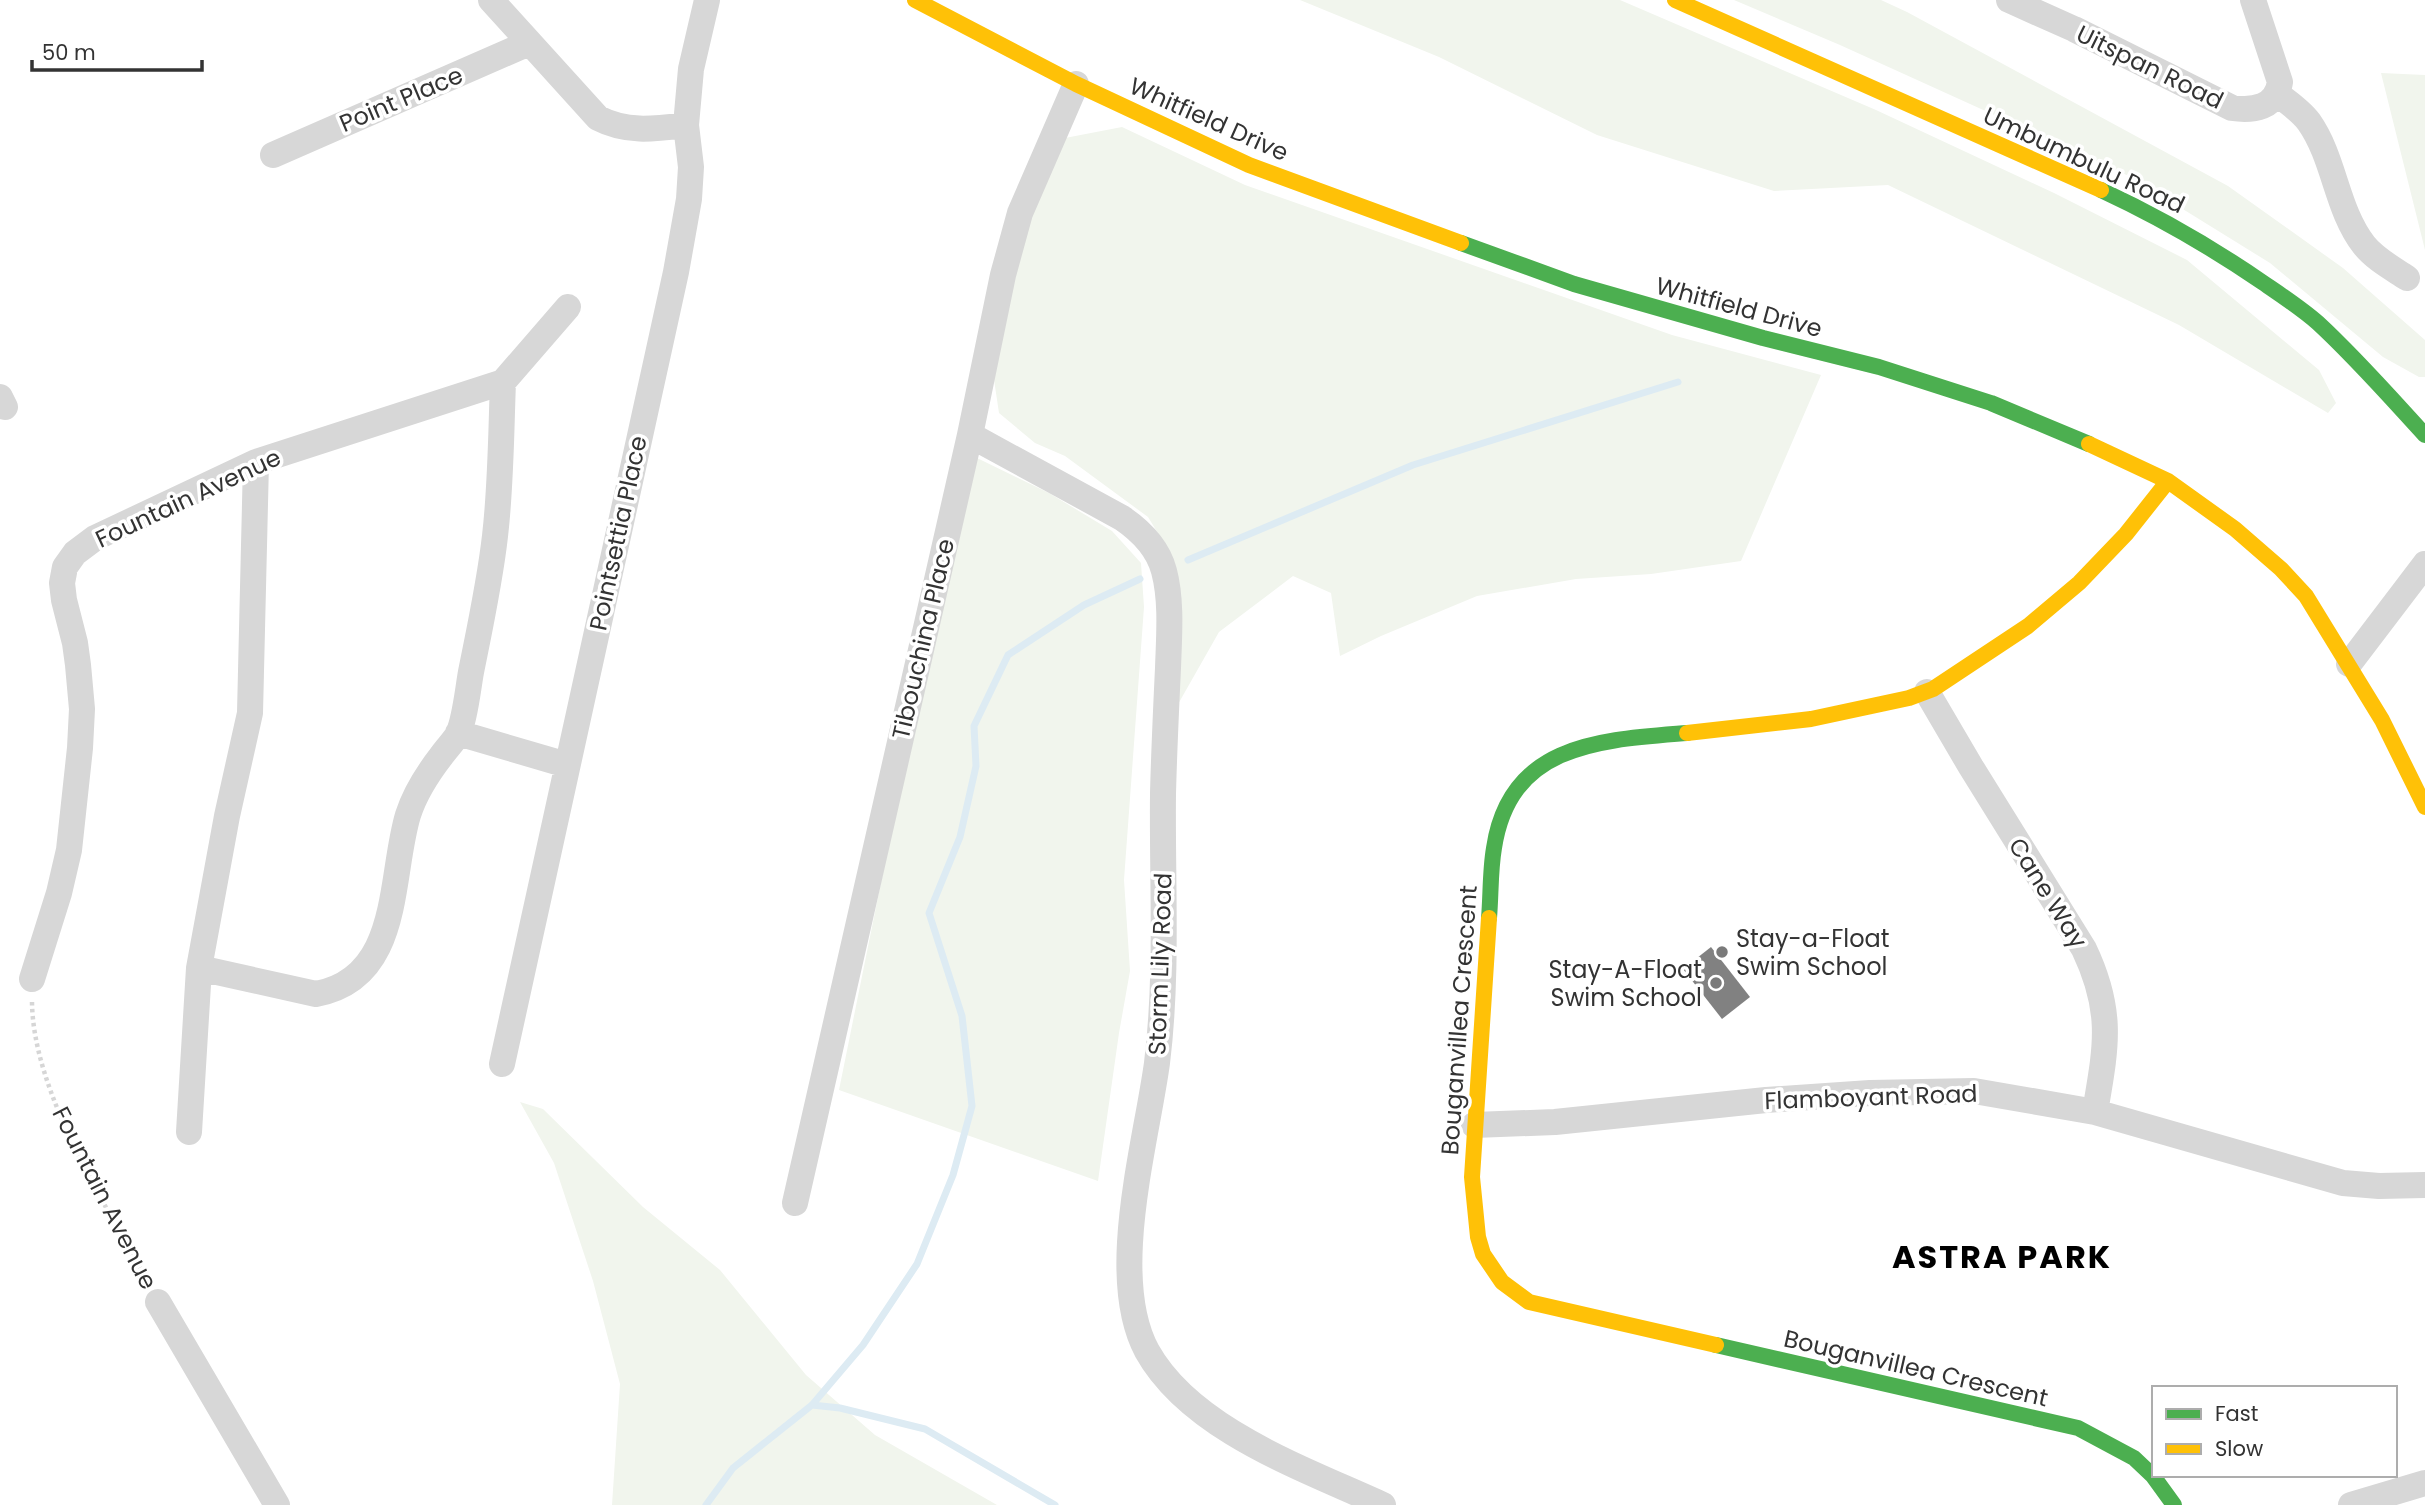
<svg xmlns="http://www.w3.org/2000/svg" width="2425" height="1505" font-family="Poppins,sans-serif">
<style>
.green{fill:#f1f5ed}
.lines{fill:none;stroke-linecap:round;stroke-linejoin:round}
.stream{stroke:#ddebf3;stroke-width:7}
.building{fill:#818181}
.path{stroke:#d6d6d6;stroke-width:4.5;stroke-dasharray:3.5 3.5;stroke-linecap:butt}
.street{stroke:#d7d7d7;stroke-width:26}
.fast{stroke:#4caf50;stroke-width:16}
.slow{stroke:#ffc107;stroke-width:16}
.poi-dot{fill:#7a7a7a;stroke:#fff;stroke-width:2.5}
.labels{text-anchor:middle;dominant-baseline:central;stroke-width:7;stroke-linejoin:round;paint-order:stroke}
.street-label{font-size:24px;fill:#333;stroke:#fff}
.poi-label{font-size:24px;fill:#333;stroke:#fff;text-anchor:start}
.district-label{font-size:32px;font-weight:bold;letter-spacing:2px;fill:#000;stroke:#fff}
</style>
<rect width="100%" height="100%" fill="#fff"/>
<path class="green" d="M1300 0H1620L1876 110 2054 193 2187 260 2319 370 2336 403 2328 413 2179 325 1888 185 1774 191 1597 135 1439 57Z
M1734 0H1881L1907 12 2228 186 2343 268 2425 340V377H2419L2383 357 2270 263 2131 177 1840 45Z
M2381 73 2425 75V250Z
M1122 127 1245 185 1672 335 1821 375 1741 561 1651 574 1576 579 1477 596 1381 636 1340 656 1331 593 1293 576 1219 632 1173 713 1167 548 1148 517 1065 456 1035 443 999 413 993 373 1013 275 1036 201 1065 138Z
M977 458 1049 493 1112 531 1141 563 1144 607 1124 880 1130 971 1119 1033 1098 1181 839 1090 892 828Z
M520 1102 543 1109 643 1207 720 1270 806 1375 875 1435 997 1505H612L620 1384 593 1281 554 1163Z"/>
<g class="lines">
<path class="stream" d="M1188 560 1413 465 1678 382
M812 1405 840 1408 925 1429 1055 1505
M706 1505 733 1468 812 1405 863 1345 917 1264 953 1175 972 1106 962 1016 929 913 960 837 976 766 974 726 1008 655 1084 605 1140 579"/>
</g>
<path class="building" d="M1711 947 1750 997 1722 1019 1683 969Z"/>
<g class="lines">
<path class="path" d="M32 1002C33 1092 105 1204 148 1282"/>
<path class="street" d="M491 0 598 118C627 133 654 129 686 125
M2009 0 2074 29 2232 108C2253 111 2276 108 2280 82L2253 0
M2277 94C2288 102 2301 111 2309 122 2335 159 2336 209 2364 245 2375 259 2392 268 2407 278
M273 155 529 43
M0 397 5 407
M970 435 1122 518C1141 531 1158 548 1164 571 1172 601 1169 637 1168 668 1166 710 1164 752 1163 794 1162 884 1168 974 1157 1063 1146 1144 1107 1277 1147 1351 1191 1430 1305 1469 1383 1505
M2349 664 2425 564
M1927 692 1971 767 2084 949C2114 1012 2106 1047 2095 1112
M458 733 567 765
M199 968 316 994C402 978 389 878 408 815 415 793 428 773 442 755 447 748 454 741 458 734 465 720 468 688 471 672 480 627 490 581 495 536 501 485 501 433 503 382
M32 979 59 893 69 850 80 748 82 709 78 665 75 643 64 600 62 583 65 567 75 553 95 538 256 462 503 382 568 307
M502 1064 676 272 689 199 691 167 686 125 691 69 707 0
M1474 1125 1555 1122 1766 1100 1870 1093 1974 1091 2095 1112 2343 1183 2379 1186 2425 1185
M189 1132 199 968 227 816 250 713 256 462
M795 1203 970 435 1003 275 1020 213 1076 84
M158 1302 277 1505
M2351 1505 2425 1483"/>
<path class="fast" d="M2101 190C2157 216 2211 247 2262 282 2281 295 2301 308 2318 323 2356 358 2390 397 2425 435
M1461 243 1574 284 1763 338 1879 367 1991 403 2089 444
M1489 918C1491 895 1490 871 1494 848 1510 743 1601 740 1687 733
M1716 1345 2078 1428 2134 1458 2153 1476 2174 1505"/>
<path class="slow" d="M915 0 1076 84 1249 165 1461 243
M1675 0 2101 190
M2089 444 2168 481 2235 529 2281 569 2306 596 2382 720 2425 807
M1687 733 1811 719 1909 698 1933 689 2028 626 2079 583 2126 534 2168 481
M1489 918 1472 1177 1478 1237 1483 1254 1502 1282 1529 1302 1716 1345"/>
</g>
<g class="poi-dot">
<circle cx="1722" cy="952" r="7"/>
<circle cx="1716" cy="983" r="7"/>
</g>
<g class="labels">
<g class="street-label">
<text transform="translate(2150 67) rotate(26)">Uitspan Road</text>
<text transform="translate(401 99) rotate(-23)">Point Place</text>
<text transform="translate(1209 119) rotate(24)">Whitfield Drive</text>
<text transform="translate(2084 160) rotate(25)">Umbumbulu Road</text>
<text transform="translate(1739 307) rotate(15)">Whitfield Drive</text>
<text transform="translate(188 498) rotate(-25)">Fountain Avenue</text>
<text transform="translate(618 533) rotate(-78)">Pointsettia Place</text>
<text transform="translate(923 639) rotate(-77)">Tibouchina Place</text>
<text transform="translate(2048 893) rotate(58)">Cane Way</text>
<text transform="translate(1160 964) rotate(-88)">Storm Lily Road</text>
<text transform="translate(1459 1020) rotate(-86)">Bouganvillea Crescent</text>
<text transform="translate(1871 1097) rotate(-2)">Flamboyant Road</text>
<text transform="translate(105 1198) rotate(63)">Fountain Avenue</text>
<text transform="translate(1916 1368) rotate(13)">Bouganvillea Crescent</text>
</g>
<g class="poi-label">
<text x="1736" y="938">Stay-a-Float<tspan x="1736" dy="28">Swim School</tspan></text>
<text x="1702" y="969" text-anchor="end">Stay-A-Float<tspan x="1702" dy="28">Swim School</tspan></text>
</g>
<g class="district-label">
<text x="2002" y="1256">ASTRA PARK</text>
</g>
</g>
<rect x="2152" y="1386" width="245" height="91" fill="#ffffff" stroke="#adadad" stroke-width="2"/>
<rect x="2166" y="1409" width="35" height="10" fill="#4caf50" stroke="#adadad" stroke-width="2"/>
<text x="2215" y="1421" font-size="21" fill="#333333">Fast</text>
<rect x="2166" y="1444" width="35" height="10" fill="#ffc107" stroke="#adadad" stroke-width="2"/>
<text x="2215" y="1456" font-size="21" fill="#333333">Slow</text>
<path d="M32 60v10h170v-10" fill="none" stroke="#333333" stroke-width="3.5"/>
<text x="42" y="60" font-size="21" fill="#333333" stroke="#ffffff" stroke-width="5" paint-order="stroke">50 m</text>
</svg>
